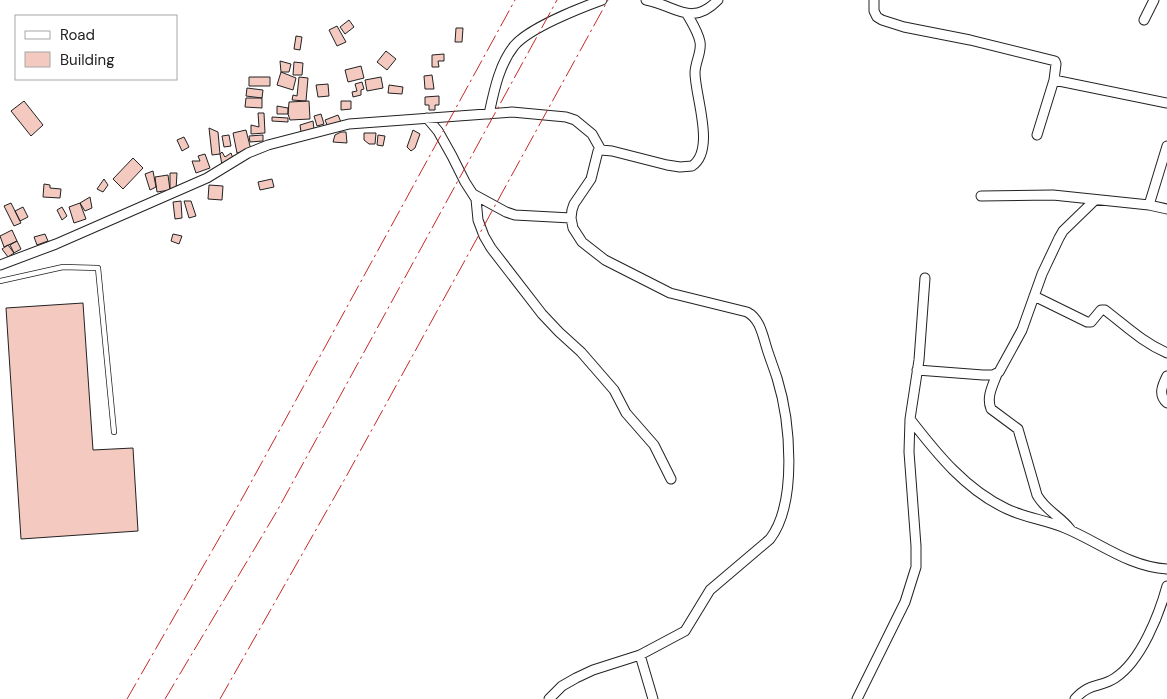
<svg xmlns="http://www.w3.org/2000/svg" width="1167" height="699" font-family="'DM Sans',sans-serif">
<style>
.building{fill:#f3c9c0;stroke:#222}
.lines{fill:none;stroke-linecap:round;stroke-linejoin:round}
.lane-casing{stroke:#222;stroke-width:6}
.street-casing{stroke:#222;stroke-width:11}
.lane{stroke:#fff;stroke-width:4.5}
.street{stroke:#fff;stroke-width:9}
.power{stroke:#c62828;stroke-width:1;stroke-dasharray:18 4 2.5 4;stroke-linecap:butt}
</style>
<rect width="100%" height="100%" fill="#fff"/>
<path class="building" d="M349 20 354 27 345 34 340 27Z
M337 26 346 42 337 46 329 30Z
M456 28H463L462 42H455Z
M296 36 302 37 300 50 294 49Z
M386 51 396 59 387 70 377 62Z
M444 54V61H438L439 67H432V55Z
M280 61 291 64 289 72H281Z
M294 62 303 63 302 75H293Z
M361 66 364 78 348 82 345 70Z
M281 72 296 78 293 90 277 85Z
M432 75 434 89H425L424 76Z
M249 77H270V86H249Z
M299 77 308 78 306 101 292 100 293 95 297 96Z
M381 77 383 88 367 91 365 80Z
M362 82 364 89 361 90V95L353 97 352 92 357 91 355 84Z
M328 84 329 96 318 97 316 85Z
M389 85 403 87 402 94 388 93Z
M247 88 263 90 262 98 246 96Z
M439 96V105H435V110H429V105H425V97Z
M246 98H262V108L245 107Z
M24 101 43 125 31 136 11 111Z
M309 101 310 119 290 120 288 114 289 102Z
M341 101H351V109L341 110Z
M277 106 288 108V114H277Z
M258 113H264L265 133 251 134V125L259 127Z
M321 114 324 124 317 126 314 116Z
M338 115 341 122 328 127 325 120Z
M272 117 288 118V122L272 121Z
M313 121 314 129 301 132 300 125Z
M209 128 218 132 220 154 212 155Z
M246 130 251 150 237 153 233 133Z
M413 130 420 134 415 148 411 151 407 147Z
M341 132H346L347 143 333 142 335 135Z
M364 133H376L375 144H369L364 140Z
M229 135 231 146 224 147 222 136Z
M263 135V141L250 142 249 136Z
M378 135 385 136 383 146 377 145Z
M184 137 189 147 182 151 177 140Z
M222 152 225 157 231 153 234 161 222 165 220 154Z
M205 154 210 168 196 173 192 161H200L198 156Z
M133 158 143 168 123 189 113 179Z
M153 171 156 187 150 190 145 174Z
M170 173H177L176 190H170Z
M168 175 170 190 157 192 155 177Z
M104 179 108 185 103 192 97 189Z
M272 179 274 187 260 190 258 182Z
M44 184 50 185V188L61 189 60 198 43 197Z
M209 185 223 186 222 200 208 199Z
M90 197 92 208 85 211 80 203Z
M181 201 182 218 175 219 173 202Z
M184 201H191L196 216 189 218Z
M11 203 21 223 14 226 4 206Z
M80 203 86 219 74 223 69 207Z
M23 207 28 217 20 221 15 211Z
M62 207 67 216 62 220 57 210Z
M12 230 17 241 4 247 0 236Z
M45 234 48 241 37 245 34 237Z
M173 234 182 236 179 244 171 241Z
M17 241 21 249 14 253 10 245Z
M8 245 14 253 8 257 2 249Z
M83 303 93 450 133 448 138 531 21 539 6 308Z"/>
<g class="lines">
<g class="lane-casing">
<path id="lane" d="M0 281 63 267 98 268 114 432"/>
</g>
<g class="street-casing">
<path id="street" d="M646 0C675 5 691 28 718 0
M874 0V11L877 17 882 20 904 27 970 40 1055 61 1056 64 1054 80
M1144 20 1154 0
M489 114C494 91 499 65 514 46 529 28 580 8 602 0
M427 118 438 131 452 156 465 182 476 199 478 220 484 236 491 248 542 314 559 332 581 352 614 390 626 413 654 445 671 479
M1037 135 1054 80 1167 103
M473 194 506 212 515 215 571 218
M981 196 1053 195 1149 205 1167 146
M1149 205 1167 209
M0 265 56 244 207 178 248 153 268 145 349 124 512 112 566 117 575 120 592 134 601 150
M1034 296 1087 322H1091L1101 310H1105C1126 326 1142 342 1167 353
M917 370 983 375H993L999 372 1022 330 1042 274 1059 238 1063 231 1095 200
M997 374C993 385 986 397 991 409L1018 429 1037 495C1045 510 1060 516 1070 529
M1167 376C1162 386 1158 395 1167 403
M910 419C937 454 966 490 1007 509 1026 518 1046 520 1065 528 1099 542 1129 567 1167 569
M640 655 653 699
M549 699 562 686 576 678 593 670 640 655 685 631 710 590 770 539C798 502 790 420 777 378 774 369 771 361 768 352 763 338 761 319 747 312L670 293 605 260 582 242 573 228 571 218 572 210 574 204 591 179 598 151 601 150 612 151 667 165 680 167 692 166C716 150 695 96 695 73 695 62 702 52 700 42 698 32 692 23 687 14
M857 699 905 602 916 567V546L909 452 910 419 919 360 925 278
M1075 699C1090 682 1100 688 1115 678 1141 661 1159 615 1167 586"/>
</g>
<use href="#lane" class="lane"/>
<use href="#street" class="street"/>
<path class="power" d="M127 699 244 495 515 0
M165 699 277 511 557 0
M220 699 347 475 608 0"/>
</g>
<rect x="15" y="15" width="162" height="65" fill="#ffffff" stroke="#a7a7a7"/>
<rect x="25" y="31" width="25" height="8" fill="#ffffff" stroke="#a7a7a7"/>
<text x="60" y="40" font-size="15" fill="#222222">Road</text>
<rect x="25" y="52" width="25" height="15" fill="#f3c9c0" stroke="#a7a7a7"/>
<text x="60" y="65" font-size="15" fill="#222222">Building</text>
</svg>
